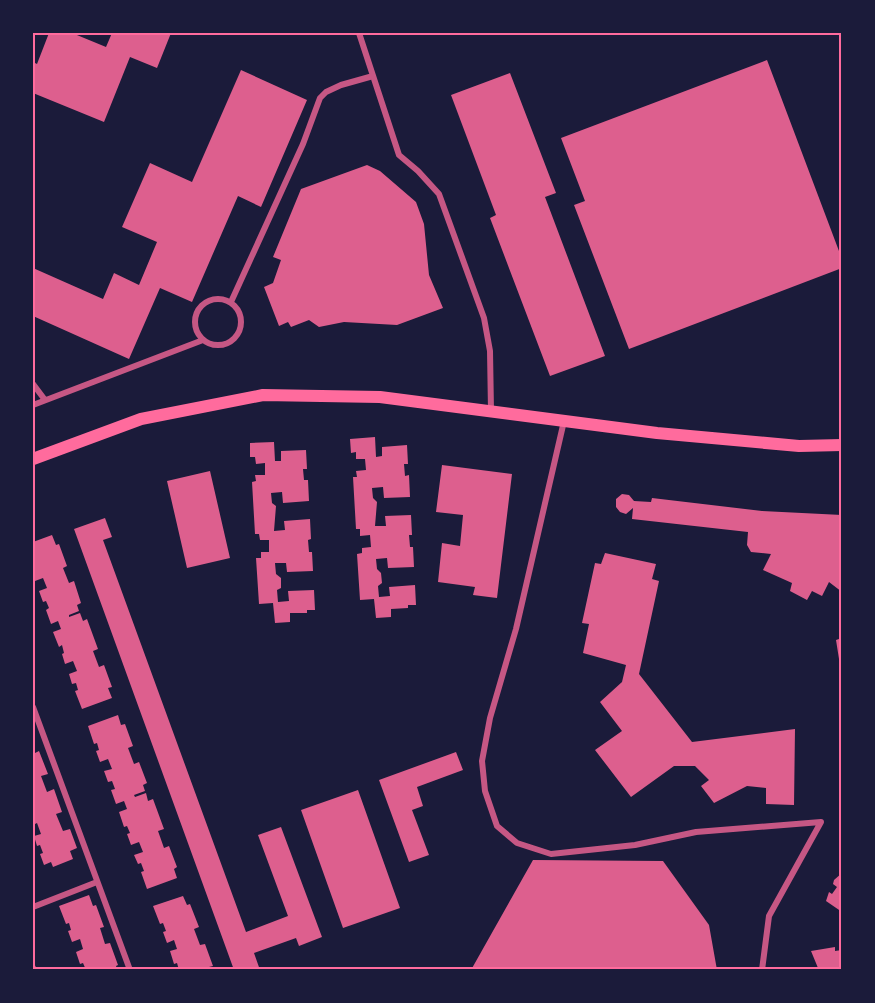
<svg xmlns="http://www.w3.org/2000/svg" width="875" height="1003" font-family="Overpass,sans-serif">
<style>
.building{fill:#dd5f8e}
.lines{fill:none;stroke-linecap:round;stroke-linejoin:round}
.minor{stroke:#c65784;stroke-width:6}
.secondary{stroke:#ff6b9d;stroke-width:12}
.neatline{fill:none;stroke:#ff6b9d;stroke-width:2}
</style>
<rect width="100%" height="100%" fill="#1b1b3a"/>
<path class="building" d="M49 33H72L106 47 112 33H171L157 68 130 57 104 122 33 93V62L37 64Z
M767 60 842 259V268L629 349 574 205 585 201 561 138Z
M241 70 307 100 261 207 238 196 192 302 160 288 129 359 33 316V268L103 299 114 273 139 285 157 242 122 227 150 163 192 182Z
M510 73 556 193 545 197 605 356 550 376 490 218 496 215 451 95Z
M367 165 380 171 416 202 424 224 429 275 443 308 397 325 344 322 319 327 309 320 291 327 288 322 279 326 264 287 273 283 281 260 273 257 301 189Z
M375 437 376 457 382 456V447L407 445 408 464H404L405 476 409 475 410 497 384 498 383 487 372 488 373 498 377 502 375 526H386L385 516 411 515 412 535H409L410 547H413L414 567 388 568 387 558 376 559 377 569 381 573 382 583 378 586 379 597 390 596 389 587 415 585 416 605H408V608L391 609V617L376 618 374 599 360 600 357 554 362 553V548L371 547 370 535 360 536V529H356L353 477H357L356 471 366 470 365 459H356V452L351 453 350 439Z
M274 442 275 461H281V451L306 450 307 469H303L304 480H308L309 501 283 503 282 492 271 493 272 503 276 506 274 531 285 530 284 521 310 519 311 539 308 540 309 552H312L313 571 287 572 286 563H275L276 574 281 578V588L277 590 278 602 289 601 288 591 314 590 315 610H307V613H290V622L275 623 273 603 259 604 256 558H261V552H269V540H260L259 534H255L252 482 256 481 255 475H265V463L256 464 255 457H250V443Z
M442 465 512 474 497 598 473 595 475 587 438 582 442 543 460 546 463 515 436 512Z
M210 471 230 558 187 568 167 481Z
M622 494 629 495 634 501 651 502 652 498 762 511 842 515V592L829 582 822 596 812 591 807 600 790 591 792 583 763 570 771 554 751 552 747 545 748 532 632 519 633 508 626 514 620 512 616 507V499Z
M105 518 112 537 103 540 246 932 288 916 258 835 281 827 322 937 299 946 296 938 254 953 260 970H234L74 529Z
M52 535 56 545 59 544 67 566 63 568 69 583 74 581 81 603 77 605 79 611 69 615V617L80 613 83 621 87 619 98 649 93 651 99 667 104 665 112 687 108 688 112 698 82 709 75 691 78 690 76 683 72 684 69 674 77 671 73 661 65 664 62 654 64 653 62 645 59 647 53 632 61 629 58 621 51 624 46 610 49 608 46 601 43 602 39 591 47 588 43 578 35 581 33 577V542Z
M605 553 656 564 652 579 659 581 639 674 692 742 795 729 794 805 766 804V788L747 786 714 803 701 786 709 780 695 766H674L631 797 595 750 622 731 600 702 622 682 626 665 583 653 589 624 582 623 595 563 601 564Z
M842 638V658L839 659 836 640Z
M118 715 121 725 125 724 133 746 128 748 134 764 139 762 147 783 143 785 145 791 134 795 135 797 146 793 148 801 153 799 164 829 158 831 164 848 169 846 177 867 174 869 177 878 147 889 141 872 144 871 141 863 138 864 134 855 143 852 139 842 131 845 127 834 130 833 127 826 124 827 119 812 127 809 124 801 116 804 111 790 115 789 112 781 108 782 104 771 112 769 108 759 100 762 96 751 99 750 97 743 94 744 88 726Z
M39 751 48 774 41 776 47 792 54 789 62 812 56 814 63 831 70 829 77 848 70 851 73 859 53 867 51 862 44 865 40 854 43 853 40 845 37 846 34 836 41 834 37 823 33 825V754Z
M456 752 463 770 417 787 423 806 412 810 429 855 409 862 379 780Z
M358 790 400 908 343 928 301 810Z
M533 860 663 861 709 925 717 970H471Z
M842 873V912L826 901 829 892 832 894 837 887 833 884 834 880Z
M89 895 93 906 96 905 104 927 100 928 105 944 110 943 118 965 116 966 117 970H86L83 963 80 964 76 952 83 949 80 939 72 942 68 931 71 930 69 923 66 924 59 906Z
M183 896 187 905 190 904 199 927 194 929 200 945 205 944 213 966 209 967 210 970H179L177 963 174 964 170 951 177 949 174 940 167 943 163 932 166 931 163 923 160 924 153 906Z
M835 947V951L842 950V970H812L818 968 811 951Z"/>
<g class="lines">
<path class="minor" d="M359 33 399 155 418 171 439 194 484 318 490 351 491 411
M195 322a23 23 0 1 1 46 0a23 23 0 1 1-46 0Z
M231 302 303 144 320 98 326 92 341 85 373 76
M33 384 45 400
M33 405 203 340
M564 421 516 629 490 718 482 761 485 791 497 826 517 843 551 854 635 845 696 832 821 822 769 916 762 970
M33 707 130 970
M33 907 97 882
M33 968V970"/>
<path class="secondary" d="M33 459 141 419 263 395 380 397 657 433 799 446 842 445"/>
</g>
<rect width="875" height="1003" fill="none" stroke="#1b1b3a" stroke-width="69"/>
<rect x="34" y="34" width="806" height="934" class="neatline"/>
</svg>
